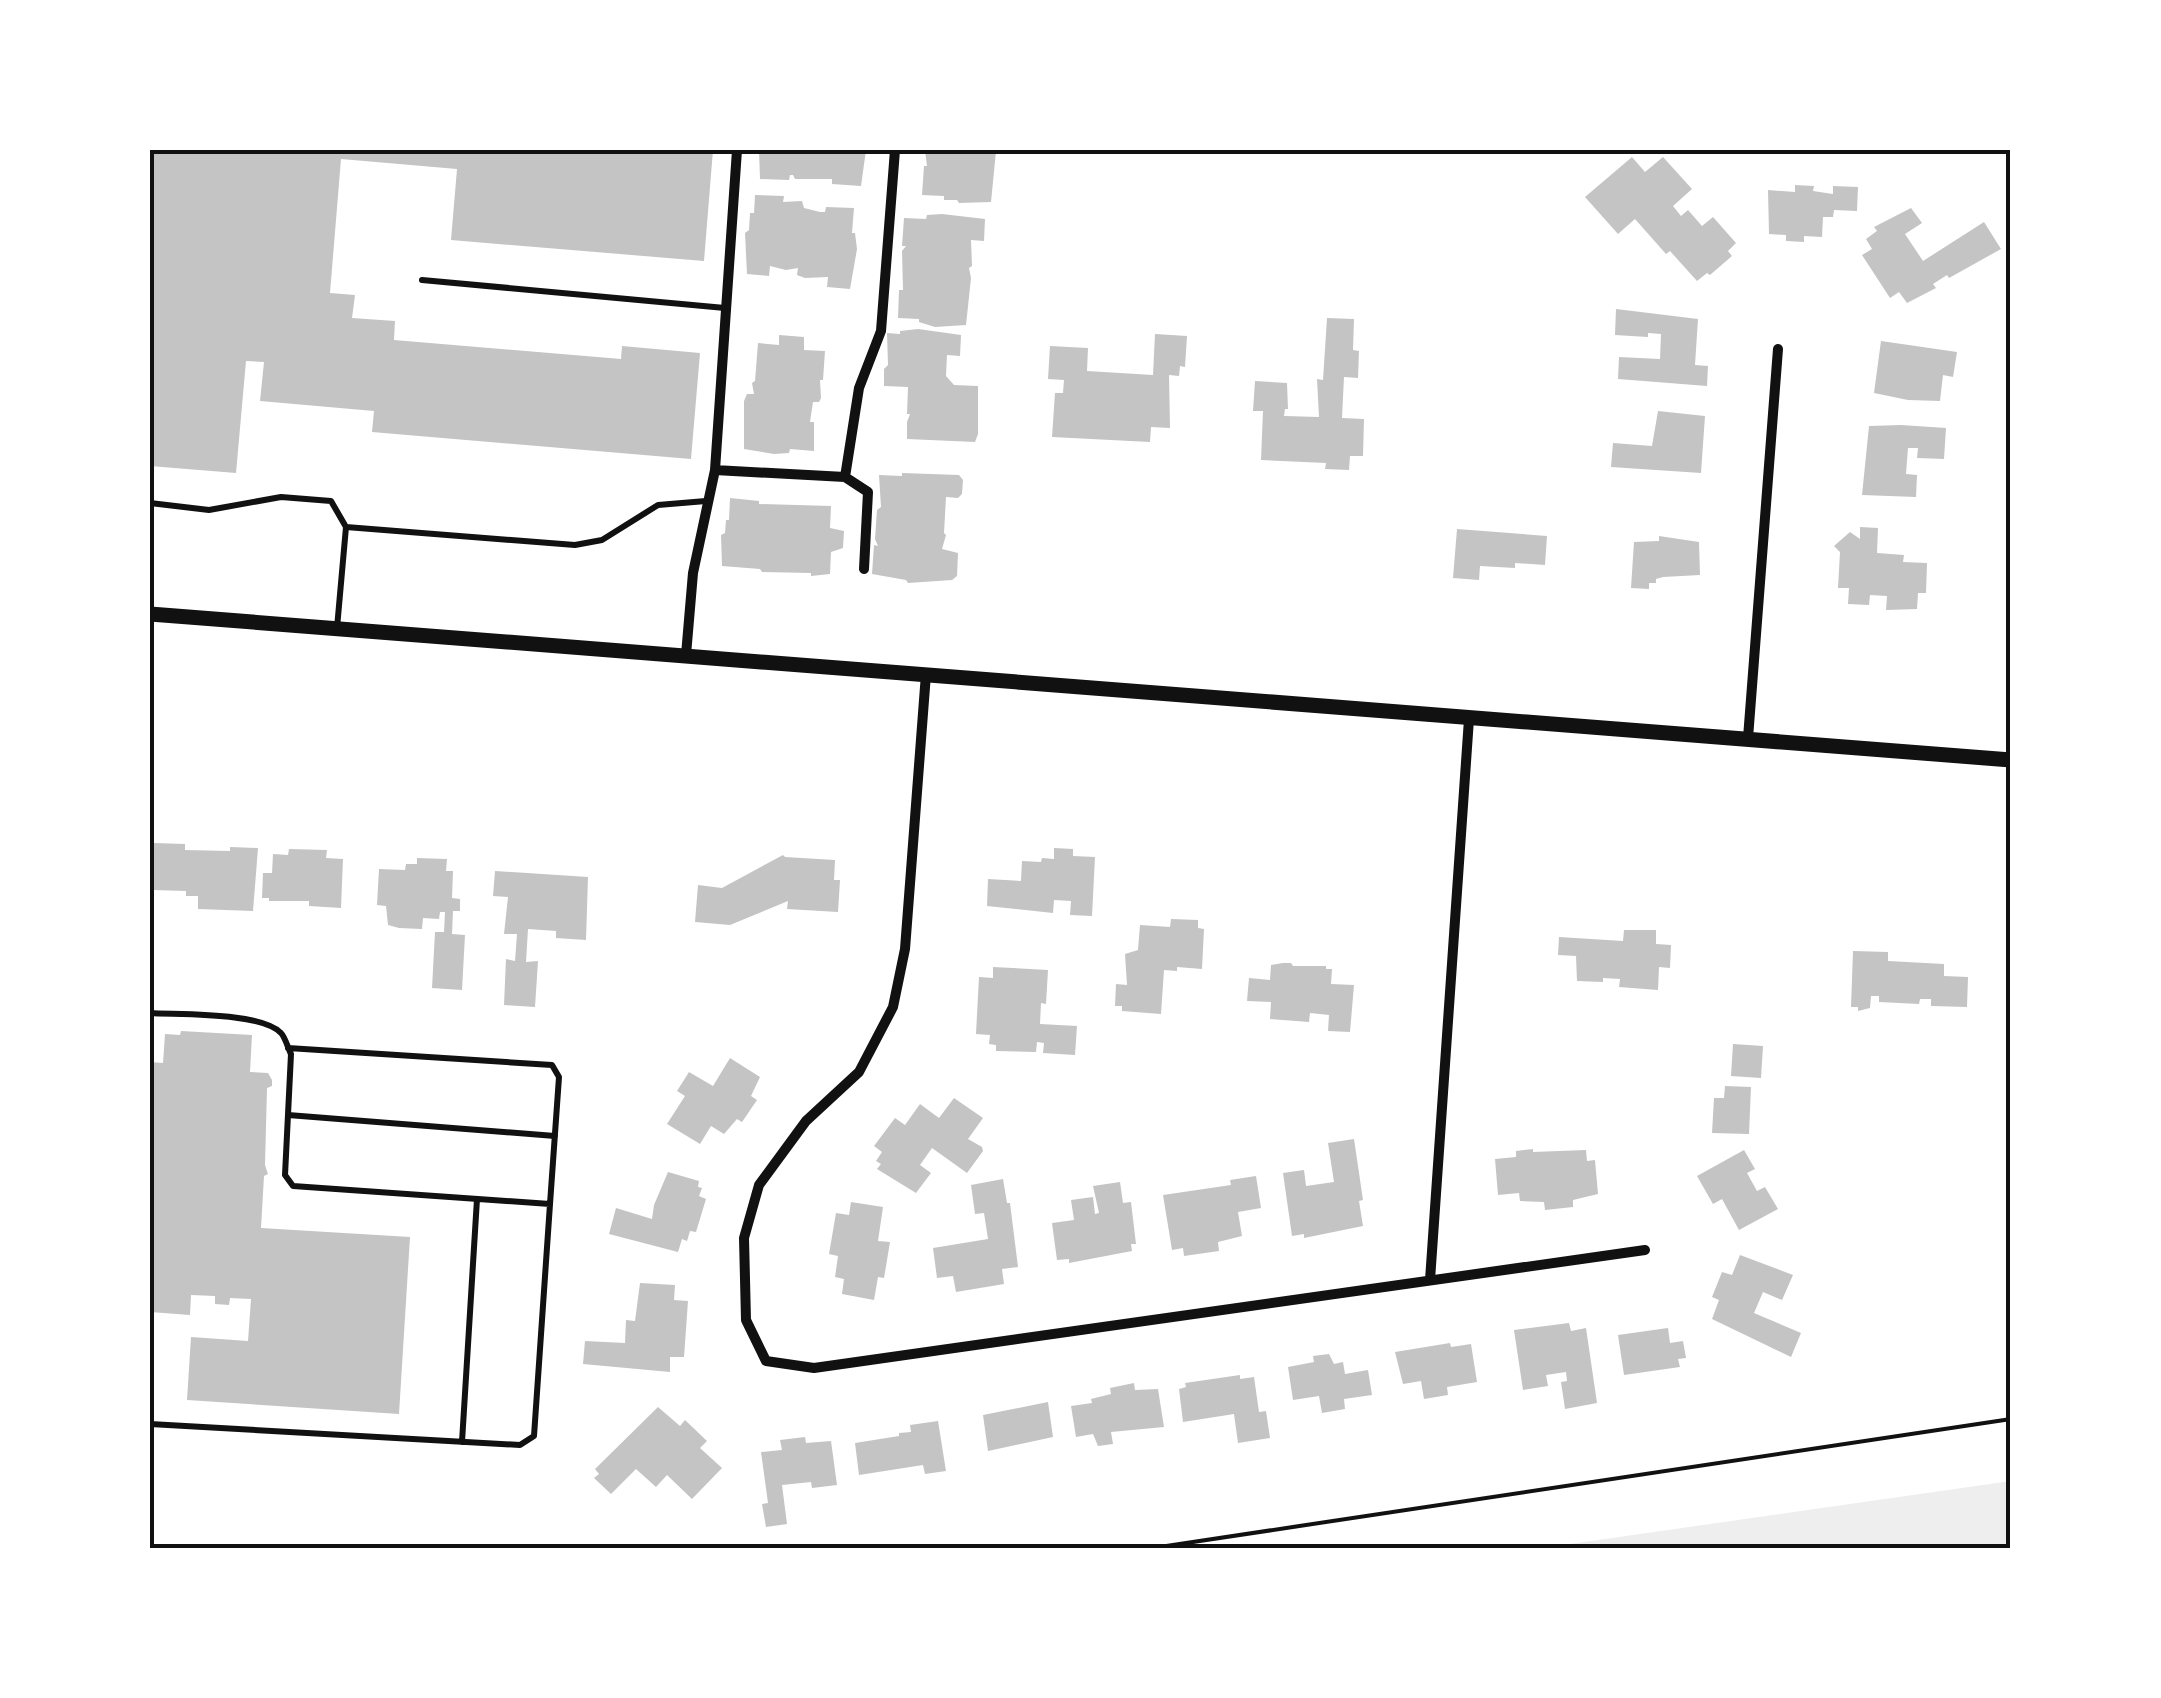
<svg xmlns="http://www.w3.org/2000/svg" width="2161" height="1698" font-family="Commissioner,sans-serif">
<style>
.green{fill:#eee}
.building{fill:#c4c4c4}
.lines{fill:none;stroke-linecap:round;stroke-linejoin:round}
.path{stroke:#111;stroke-width:4}
.service{stroke:#111;stroke-width:6}
.minor{stroke:#111;stroke-width:10}
.tertiary{stroke:#111;stroke-width:15}
.neatline{fill:none;stroke:#111;stroke-width:4}
</style>
<rect width="100%" height="100%" fill="#fff"/>
<path class="green" d="M2011 1481V1548H1542Z"/>
<path class="building" d="M150 150H713L704 261 451 240 457 169 341 159 330 293 355 295 352 318 395 321 394 340 621 359 622 346 700 353 691 459 372 432 374 411 260 401 264 362 246 361 236 473 150 466Z
M759 150H866L861 186 832 184V179H795L793 175H790L789 180 760 179Z
M925 150 996 151 991 202 959 203 957 200H944V196L922 195 924 166H927Z
M1632 157 1645 172 1663 157 1692 189 1673 206 1681 216 1688 210 1702 226 1713 217 1736 243 1728 251 1732 256 1710 275 1707 273 1697 281 1670 251 1666 254 1635 219 1618 234 1585 197Z
M1795 185 1814 186 1813 191 1833 194V186L1858 187 1857 211 1834 210 1833 217H1823L1822 237 1804 236V242L1786 241V235L1769 234 1768 190 1795 192Z
M755 195 784 196 783 202 802 201 804 208 820 212H825L826 207 854 208 852 233H855L857 249 850 289 827 287 828 277 805 278 797 275 798 268 786 270 770 266 769 276 747 274 745 233 749 230 750 213H754Z
M1911 208 1922 223 1905 234 1923 261 1984 222 2001 249 1949 278 1947 275 1933 284 1936 288 1907 303 1899 292 1890 298 1862 255 1872 249 1866 239 1877 231 1874 227Z
M942 214 985 219 984 241 971 240 972 266 969 268 971 278 966 325 935 327 919 322V319L898 318 899 290H903L902 251 906 246H902L904 218 926 219 927 215Z
M1616 309 1698 319 1695 365 1708 366 1707 386 1618 379 1619 357 1660 359 1661 334 1648 333V337L1615 335Z
M1327 318 1354 319 1353 350 1359 351 1358 378 1344 377 1342 418 1364 419 1363 456H1350L1349 470 1325 469 1326 463 1261 460 1263 411H1253L1255 381 1287 383 1288 409H1285L1284 416 1319 417 1317 379 1323 380Z
M918 329 961 335 960 356 947 355 946 376 954 385 978 386V434L975 442 907 439V422L910 414H907L908 387 884 386V369L888 365 887 333 900 334V331Z
M1155 334 1187 336 1185 367 1180 366 1179 376 1169 375 1170 428 1151 427 1150 442 1052 437 1055 393H1063L1064 380 1048 379 1050 346 1088 348 1087 371 1153 375Z
M779 335 804 337V350L825 351 823 380H820L821 398 819 402H813L810 422H814V451L790 449 789 453 774 454 744 449V401L747 394H754L752 383 755 381 758 343 779 345Z
M1881 341 1957 352 1953 377 1943 375 1940 401 1908 400 1874 393Z
M1658 411 1705 416 1701 473 1611 467 1613 443 1652 446Z
M1901 425 1946 428 1944 459 1917 458 1918 448H1908L1906 474 1917 475 1916 497 1862 495 1869 426Z
M902 473 959 475 963 480 962 494 958 498 946 497 944 533 946 535 942 549 958 553 957 576 952 580 908 583 906 580 872 574 874 545 878 546 875 539 877 510 881 507 879 475 902 476Z
M730 498 759 501V504L831 506 830 528 844 531 843 548 831 552 830 574 811 576V573L762 572 760 569 722 566 721 535 725 533 726 520H729Z
M1860 527 1878 528 1877 553 1904 555 1903 562 1927 563 1926 593H1918L1917 609 1886 610 1887 596 1870 595 1869 605 1848 604 1849 588H1838L1840 552 1834 546 1850 532 1860 539Z
M1457 529 1547 536 1545 565 1515 563V568L1480 566 1479 580 1453 578Z
M1659 536 1699 542 1700 575 1663 577 1656 579V583H1649V589L1631 588 1634 542 1659 541Z
M154 843 185 844V850L230 851V847L258 848 253 911 198 909V896H186V891L153 890Z
M1054 848 1073 849V856L1095 857 1092 916 1070 915 1071 901 1054 900 1053 913 987 906 988 879 1021 881 1022 861 1041 862 1042 858 1054 859Z
M289 849 327 850 326 858 343 859 341 908 309 906V901H269V898H262L263 873H272L273 854 288 855Z
M783 855 785 857 835 860 834 880H840L838 912 787 909 788 901 730 925 695 922 698 885 722 888Z
M417 858 447 859 446 871H453L452 898 460 899V911H453L452 934 465 935 462 990 432 988 435 932H444L445 912H440L439 919 423 918 422 929 399 928 388 925 386 906 377 905 379 869 405 870 406 864H417Z
M495 871 588 877 586 940 556 938V931L528 929 526 962 538 961 535 1007 504 1005 506 959 515 961 517 934H504L508 897 493 896Z
M1171 919 1198 920V928L1204 929 1202 969 1177 967V971L1164 970 1161 1014 1122 1011V1006H1115L1116 984 1127 985 1125 954 1138 950 1140 925 1170 927Z
M1624 930H1656V944L1671 945 1670 968 1659 967 1658 990 1619 987 1620 979 1603 978V982L1577 981 1576 956 1558 955 1559 937 1623 941Z
M1853 951 1888 952V961L1944 964V976L1968 977 1967 1007 1931 1006V999H1920L1919 1004 1879 1002V996H1871L1870 1008 1858 1011V1007H1851Z
M1283 963H1291L1293 966H1326V969H1332L1331 984 1354 985 1350 1032 1328 1031 1329 1015 1310 1013 1309 1022 1270 1019 1271 1002 1247 1001 1249 978 1270 980 1271 965Z
M993 967 1048 970 1046 1004 1041 1003 1040 1024 1077 1026 1075 1055 1043 1053 1044 1043 1037 1042 1036 1052 996 1051V1045L989 1044 990 1035 976 1034 979 977 993 978Z
M181 1031 252 1035 250 1072 268 1073 272 1080V1086L267 1088 265 1165 268 1174 264 1176 261 1228 410 1237 399 1414 187 1400 191 1337 248 1341 251 1299 230 1298 229 1305 215 1304V1296L191 1295 190 1315 150 1312V1062L163 1063 165 1034 180 1035Z
M1733 1044 1763 1046 1761 1078 1731 1076Z
M730 1058 760 1077 751 1096 757 1100 742 1122 737 1119 724 1134 711 1126 700 1144 667 1124 685 1096 677 1091 689 1072 713 1086Z
M1725 1086 1751 1087 1749 1134 1712 1133 1714 1098H1724Z
M954 1098 983 1118 968 1139 982 1147 983 1151 967 1173 932 1148 920 1165 931 1173 916 1193 877 1169 881 1164 876 1161 882 1152 874 1146 895 1118 905 1125 920 1104 939 1118Z
M1354 1139 1363 1200 1359 1201 1363 1226 1304 1238V1234L1292 1236 1283 1173 1304 1170 1306 1186 1334 1182 1328 1143Z
M1533 1149V1152L1586 1150 1587 1161 1595 1160 1598 1194 1573 1200V1207L1545 1210 1544 1202 1520 1201 1519 1193 1498 1195 1495 1159 1516 1157V1151Z
M1744 1150 1755 1169 1747 1173 1757 1191 1765 1187 1778 1209 1739 1230 1722 1199 1713 1204 1697 1176Z
M668 1172 699 1181 698 1187 702 1188 699 1196 706 1199 696 1232 690 1231 687 1241 682 1239 678 1252 609 1234 616 1208 652 1219 654 1205Z
M1256 1176 1261 1208 1238 1212 1242 1236 1218 1242 1219 1251 1184 1256 1183 1248 1172 1250 1163 1195 1231 1185 1230 1180Z
M1003 1179 1007 1203H1010L1018 1267 1002 1269 1004 1284 956 1292 953 1276 937 1278 933 1248 988 1239 984 1213 975 1214 971 1185Z
M1120 1182 1123 1203 1131 1202 1136 1244H1131L1132 1251 1069 1263V1259L1057 1260 1052 1223 1074 1220 1071 1200 1093 1197 1095 1214 1099 1213 1093 1186Z
M851 1202 883 1207 878 1241 890 1242 884 1278 878 1277 874 1300 842 1294 844 1279 835 1277 838 1256 829 1254 836 1213 849 1215Z
M1740 1255 1793 1275 1782 1300 1763 1292 1754 1313 1801 1333 1791 1357 1712 1319 1719 1300 1712 1297 1722 1272 1732 1275Z
M640 1283 675 1285 674 1300 688 1301 684 1357H670V1372L583 1364 585 1341 625 1343 626 1320 635 1321Z
M1569 1323 1571 1331 1586 1328 1597 1403 1565 1409 1561 1382 1567 1381 1566 1372 1546 1375 1548 1386 1523 1390 1514 1330Z
M1668 1328 1670 1343 1683 1341 1686 1358 1678 1359 1680 1367 1624 1375 1618 1335Z
M1450 1343 1451 1347 1471 1344 1477 1382 1447 1387 1448 1395 1424 1399 1421 1381 1403 1384 1395 1352Z
M1329 1354 1334 1364 1343 1362 1345 1374 1368 1370 1372 1395 1344 1399 1345 1409 1322 1413 1319 1396 1293 1400 1288 1367 1314 1362 1313 1356Z
M1240 1375V1379L1254 1377 1259 1412 1266 1411 1270 1438 1238 1443 1234 1414 1183 1422 1179 1389 1186 1387 1185 1383Z
M1134 1383 1135 1390 1158 1389 1164 1427 1111 1432 1113 1444 1098 1446 1093 1434 1076 1437 1071 1406 1092 1403 1091 1399 1111 1394 1110 1388Z
M1048 1402 1053 1437 988 1451 983 1415Z
M658 1407 680 1426 685 1420 707 1441 700 1448 722 1468 692 1499 667 1475 656 1487 636 1469 611 1494 594 1478 599 1474 595 1469Z
M938 1421 946 1471 925 1474 923 1465 859 1475 855 1443 899 1436V1433L911 1432 910 1425Z
M805 1437 806 1443 831 1441 837 1485 812 1488 811 1482 782 1485 787 1524 766 1527 762 1504 768 1503 761 1452 782 1450 780 1440Z"/>
<g class="lines">
<path class="path" d="M1153 1548 2011 1419"/>
<path class="service" d="M422 280 725 308
M150 503 209 510 281 497 331 501 346 527 337 628
M346 527 575 545 602 540 658 505 706 501
M150 1013C179 1015 261 1012 281 1033 285 1037 288 1048 291 1054L285 1175 293 1186 550 1204 559 1077 552 1065 288 1048
M288 1115 555 1136
M150 1424 520 1445 534 1436 550 1204
M462 1442 477 1199"/>
<path class="minor" d="M715 470 737 150
M864 569 868 492 845 477 859 388 881 331 895 150
M686 655 693 573 715 470 845 477
M926 674 905 949 893 1007 859 1072 806 1121 759 1185 744 1238 746 1320 766 1361 814 1368 1645 1250
M1748 738 1778 349
M1430 1280 1469 719"/>
<path class="tertiary" d="M150 614 2011 760"/>
</g>
<rect width="2161" height="1698" fill="none" stroke="#ffffff" stroke-width="305"/>
<rect x="152" y="152" width="1856" height="1394" class="neatline"/>
</svg>
